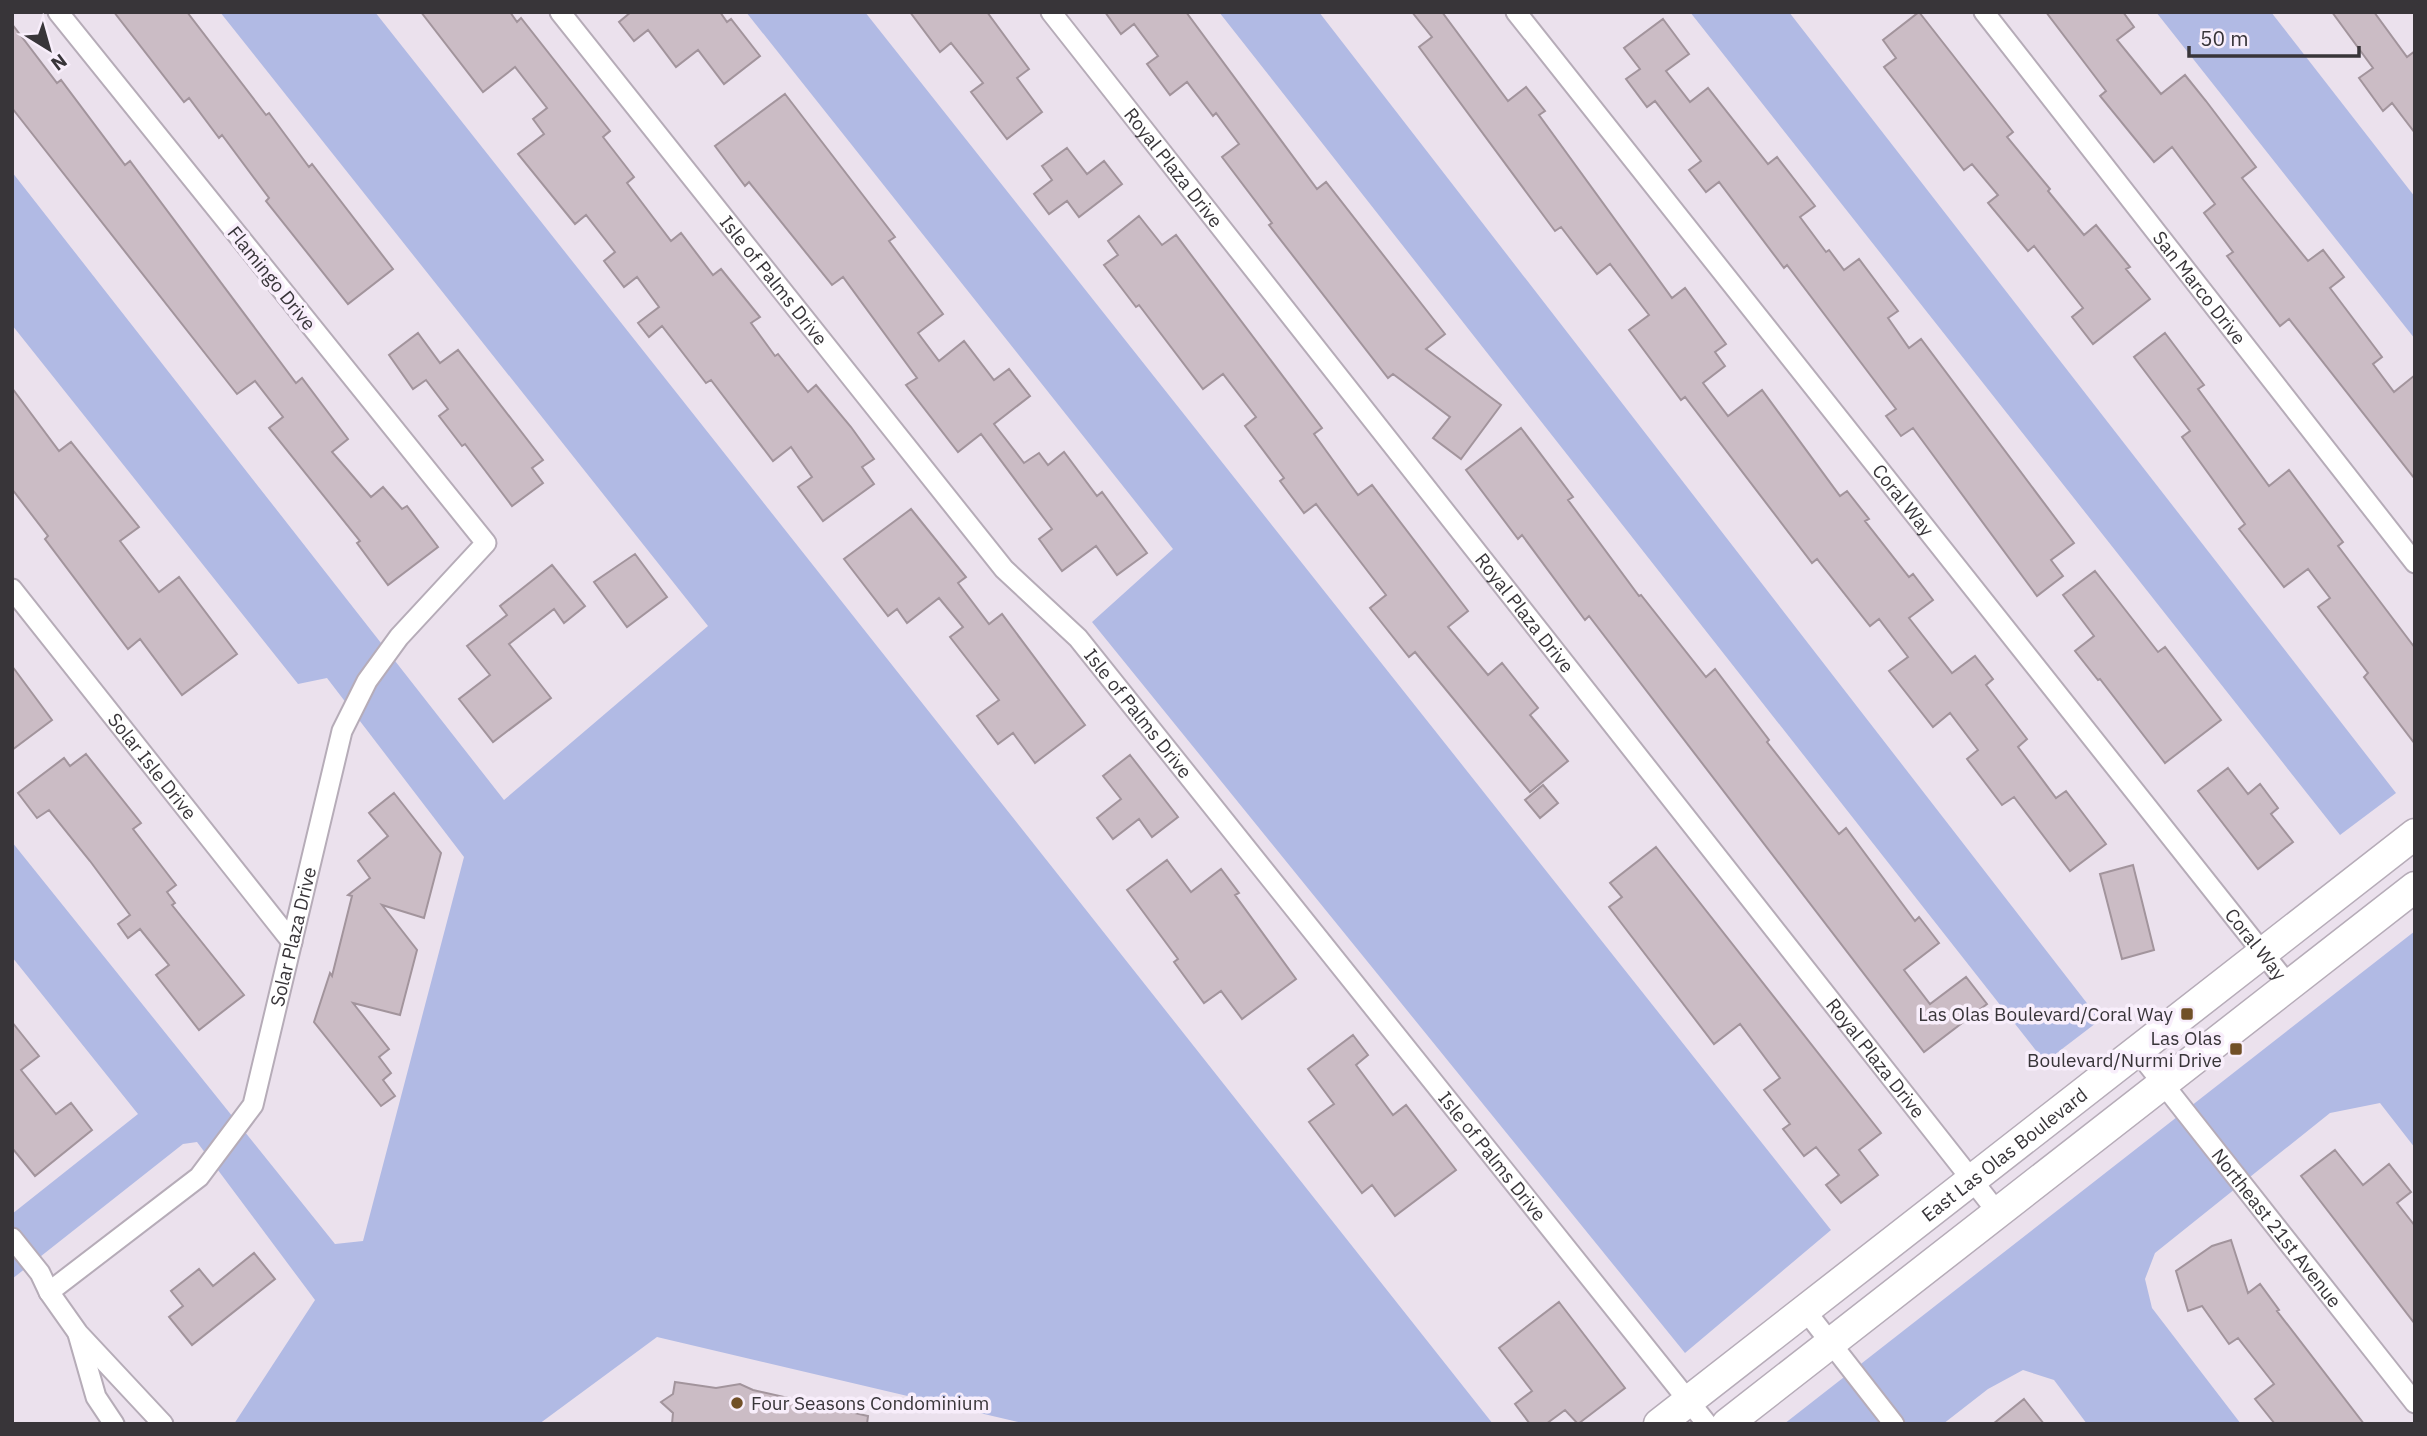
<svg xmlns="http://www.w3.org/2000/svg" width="2427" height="1436" font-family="'IBM Plex Sans',sans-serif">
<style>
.water{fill:#b1bae4}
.building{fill:#cbbcc5;stroke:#a2949c;stroke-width:2}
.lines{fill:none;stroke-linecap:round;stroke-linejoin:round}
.minor-casing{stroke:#b6acb8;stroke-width:23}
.primary-casing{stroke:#b6acb8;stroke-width:33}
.minor{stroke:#fff;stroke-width:19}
.primary{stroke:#fff;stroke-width:30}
.poi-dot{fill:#715027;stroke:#f8eefb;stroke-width:2.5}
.labels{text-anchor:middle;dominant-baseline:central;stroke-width:7;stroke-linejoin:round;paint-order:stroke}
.street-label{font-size:19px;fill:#383539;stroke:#f8eefb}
.poi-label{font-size:19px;fill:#383539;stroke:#f8eefb;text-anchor:end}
</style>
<rect width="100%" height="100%" fill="#ebe1ed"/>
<path class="water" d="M220 12H375L1493 1424H1027L657 1337 539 1424H234L315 1300 197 1142 183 1144 12 1279V1214L138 1114 12 957V842L335 1244 363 1241 464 857 327 678 298 684 12 325V172L504 800 708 626Z
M746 12H865L1831 1230 1685 1353 1092 622 1173 549Z
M1219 12H1319L2100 1020 2045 1062Z
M1690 12H1789L2396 793 2340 835Z
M2156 12H2271L2415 197V339Z
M2415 931V1148L2380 1103 2330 1113 2155 1253 2145 1279 2152 1308 2241 1424H2087L2054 1380 2023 1370 1988 1389 1943 1424H1784Z"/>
<path class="building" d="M114 12H187L266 115 269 113 309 167 312 164 393 269 348 304 266 201 269 198 222 135 219 138 189 98 184 102Z
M421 12H510L517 22 521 18 610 131 603 137 634 177 627 183 671 241 681 233 713 275 721 269 760 317 751 323 775 356 778 354 808 392 816 385 851 427 874 459 862 467 874 484 823 521 798 487 812 477 791 447 773 461 711 380 706 383 662 326 649 337 638 323 659 307 637 277 624 287 604 261 615 252 586 215 575 224 518 154 544 134 533 119 547 108 515 67 483 92Z
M631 12H720L727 22 731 19 760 56 724 84 698 50 676 67 648 30 634 41 619 22Z
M910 12H987L1029 69 1017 78 1042 112 1007 139 971 92 983 83 951 43 940 52Z
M1105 12H1186L1317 189 1326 182 1445 334 1426 349 1501 405 1461 459 1433 438 1450 417 1393 374 1388 378 1269 225 1272 223 1222 157 1239 144 1216 113 1213 116 1187 82 1170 95 1147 64 1158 56 1134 24 1121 34Z
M1412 12H1442L1508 101 1526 87 1545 111 1539 115 1672 298 1685 288 1726 344 1715 352 1725 366 1703 383 1728 416 1762 390 1840 496 1847 491 1869 519 1865 521 1909 577 1913 574 1933 600 1909 618 1952 673 1975 656 1993 679 1986 685 2027 739 2018 747 2056 798 2066 791 2106 844 2070 871 2014 797 2002 805 1967 759 1978 750 1950 713 1933 727 1889 671 1908 657 1879 619 1870 626 1817 559 1812 563 1685 397 1681 400 1629 330 1649 315 1610 264 1597 274 1561 227 1555 231 1419 47 1432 37Z
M1919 12 2013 132 2007 137 2050 189 2048 191 2084 235 2096 225 2130 267 2126 269 2150 299 2093 344 2072 317 2083 308 2034 246 2028 251 1988 203 1998 195 1972 164 1964 170 1884 67 1896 58 1883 40Z
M2046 12H2123L2134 27 2117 40 2161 94 2185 75 2206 101 2256 167 2242 178 2275 220 2308 261 2323 250 2344 277 2330 288 2382 357 2373 364 2394 392 2415 375V479L2289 319 2280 326 2227 256 2233 252 2204 213 2215 204 2172 147 2154 162 2100 96 2106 91Z
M2332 12H2374L2407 57 2415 51V133L2392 103 2383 111 2359 78 2373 68Z
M1663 19 1689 54 1666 71 1690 102 1708 88 1768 164 1777 157 1815 206 1800 217 1826 252 1829 250 1844 270 1859 259 1898 311 1888 318 1909 348 1921 339 2074 543 2051 560 2063 576 2037 596 1913 428 1901 436 1886 416 1896 409 1787 265 1784 268 1719 182 1706 192 1689 170 1701 161 1655 101 1647 107 1626 79 1640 69 1624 48Z
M12 24 57 83 61 80 125 165 130 161 296 383 302 378 348 439 332 452 371 497 383 487 402 509 407 506 438 547 388 585 357 543 360 541 269 428 283 417 255 381 237 394 12 108Z
M785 94 895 237 889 241 943 314 918 333 939 361 964 341 994 380 1009 369 1030 396 994 424 1024 463 1039 453 1048 465 1064 452 1097 496 1102 492 1147 553 1117 575 1096 546 1062 571 1039 539 1052 529 981 434 958 452 906 385 917 378 843 277 832 285 749 182 745 186 715 146Z
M1067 148 1087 174 1104 161 1122 184 1079 217 1067 201 1049 214 1034 194 1052 180 1042 166Z
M1139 216 1162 245 1176 235 1322 428 1314 434 1358 495 1372 485 1468 611 1448 627 1488 675 1502 663 1538 708 1530 715 1568 761 1530 792 1415 652 1409 657 1370 608 1386 595 1316 504 1304 513 1280 481 1284 478 1245 426 1256 417 1223 374 1203 389 1139 305 1136 307 1104 265 1118 255 1108 241Z
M418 333 440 363 458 350 543 460 532 468 543 483 512 506 465 444 462 446 439 416 448 409 426 380 413 389 389 355Z
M2165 333 2204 385 2198 389 2269 486 2289 470 2343 542 2338 546 2415 648V744L2364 677 2368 673 2318 607 2330 598 2308 569 2284 587 2239 529 2245 524 2182 437 2190 431 2134 357Z
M12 388 59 451 71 442 139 527 120 541 159 592 179 577 237 654 182 695 140 639 128 649 45 539 48 536 12 489Z
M1521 428 1573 497 1568 500 1639 596 1641 595 1706 677 1715 669 1769 740 1767 742 1839 834 1846 828 1915 921 1919 917 1939 943 1904 970 1930 1004 1966 977 1987 1004 1924 1052 1589 616 1585 620 1522 535 1518 539 1466 470Z
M911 509 966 577 958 583 989 624 1002 614 1085 725 1035 763 1013 733 998 744 977 716 999 700 950 637 963 627 939 598 907 623 897 609 888 616 844 559Z
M635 554 667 597 627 627 594 582Z
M552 565 585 606 564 623 554 609 509 644 551 698 493 742 459 699 490 675 467 646 507 615 500 606Z
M2095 571 2158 652 2165 647 2221 720 2165 763 2100 679 2098 680 2075 651 2094 636 2063 595Z
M12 666 52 720 12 750Z
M86 754 141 823 133 829 176 885 167 892 175 903 172 905 244 995 199 1030 156 975 169 965 140 929 128 938 118 924 130 915 90 861 49 810 37 818 18 793 64 758 70 766Z
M1130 755 1178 817 1152 837 1139 819 1113 839 1097 818 1121 799 1103 776Z
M2228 768 2248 794 2260 784 2278 808 2271 814 2293 842 2258 869 2198 791Z
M1543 785 1558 803 1540 818 1525 800Z
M394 793 441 853 424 918 382 905 417 950 400 1015 353 1003 389 1049 379 1057 391 1073 383 1080 395 1096 381 1106 314 1022 330 973 332 976 352 896 348 895 370 878 358 861 388 836 369 813Z
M1656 847 1881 1133 1859 1150 1878 1175 1841 1203 1826 1185 1839 1175 1816 1147 1804 1156 1783 1129 1790 1124 1764 1090 1780 1078 1740 1024 1714 1044 1609 907 1622 897 1610 883Z
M1167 860 1191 892 1221 869 1239 893 1235 895 1296 979 1242 1019 1221 991 1204 1003 1174 962 1178 959 1127 890Z
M2133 865 2154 950 2122 959 2100 874Z
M12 1022 39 1056 21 1070 56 1114 71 1103 92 1130 35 1176 12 1148Z
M1353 1035 1368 1055 1356 1065 1393 1115 1406 1105 1456 1170 1395 1216 1372 1185 1362 1193 1309 1122 1334 1104 1308 1069Z
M2335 1150 2363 1185 2389 1164 2411 1192 2397 1203 2415 1226V1324L2301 1176Z
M2231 1240 2248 1293 2260 1284 2279 1310 2277 1311 2364 1424H2275L2255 1399 2274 1384 2238 1338 2229 1344 2202 1306 2188 1311 2176 1271 2212 1246Z
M254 1253 275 1279 192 1345 169 1317 183 1306 171 1291 199 1269 213 1286Z
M1559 1302 1625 1388 1578 1424 1565 1410 1546 1424H1530L1515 1404 1532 1391 1499 1348Z
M675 1382 716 1388 740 1384 753 1390 868 1416 867 1424H672L673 1413 661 1402 673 1394Z
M2024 1399 2044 1424H1993Z"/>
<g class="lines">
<g class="minor-casing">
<g id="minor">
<path id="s1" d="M560 12 1004 569 1078 638 1707 1424"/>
<path id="s2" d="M1051 12 1998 1213"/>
<path id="s3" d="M1516 12 2290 987"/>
<path id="s4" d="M1984 12 2415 563"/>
<path id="s5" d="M12 589 292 942"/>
<path id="s6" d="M2138 1052 2415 1403"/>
<path d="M12 1238 40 1273 49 1292 78 1333 163 1424"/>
<path id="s7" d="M49 1292 199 1177 253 1105 342 731 367 681 399 637 486 543 58 12"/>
<path d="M1805 1310 1894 1424"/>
<path d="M78 1334 96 1397 114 1424"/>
</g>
</g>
<g class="primary-casing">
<g id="primary">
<path id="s8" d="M1659 1424 2415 834"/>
<path d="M1727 1424 2415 887"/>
</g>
</g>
<use href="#minor" class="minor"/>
<use href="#primary" class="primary"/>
</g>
<g class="poi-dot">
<rect x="2180" y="1007" width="14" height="14" rx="3.5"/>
<rect x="2229" y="1042" width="14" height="14" rx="3.5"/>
<circle cx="737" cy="1403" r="7"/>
</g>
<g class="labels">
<g class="street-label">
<text stroke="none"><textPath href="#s2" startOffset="198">Royal Plaza Drive</textPath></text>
<text transform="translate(272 278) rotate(51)">Flamingo Drive</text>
<text stroke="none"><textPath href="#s1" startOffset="343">Isle of Palms Drive</textPath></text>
<text stroke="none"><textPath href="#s4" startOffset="350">San Marco Drive</textPath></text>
<text stroke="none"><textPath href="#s3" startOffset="623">Coral Way</textPath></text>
<text stroke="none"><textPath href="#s2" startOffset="765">Royal Plaza Drive</textPath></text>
<text stroke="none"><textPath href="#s1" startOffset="910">Isle of Palms Drive</textPath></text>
<text stroke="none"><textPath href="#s5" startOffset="226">Solar Isle Drive</textPath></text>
<text stroke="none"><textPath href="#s7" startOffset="452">Solar Plaza Drive</textPath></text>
<text stroke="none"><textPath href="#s3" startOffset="1190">Coral Way</textPath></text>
<text stroke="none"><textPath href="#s2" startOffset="1332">Royal Plaza Drive</textPath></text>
<text stroke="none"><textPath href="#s1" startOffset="1477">Isle of Palms Drive</textPath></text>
<text stroke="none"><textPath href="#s8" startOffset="438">East Las Olas Boulevard</textPath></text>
<text stroke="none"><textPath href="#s6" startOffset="224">Northeast 21st Avenue</textPath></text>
</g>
<g class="poi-label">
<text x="2173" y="1014">Las Olas Boulevard/Coral Way</text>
<text x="2222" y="1038">Las Olas<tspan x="2222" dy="22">Boulevard/Nurmi Drive</tspan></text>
<text x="751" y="1403" text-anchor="start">Four Seasons Condominium</text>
</g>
</g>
<rect width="2427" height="1436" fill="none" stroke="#383539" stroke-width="28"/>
<g transform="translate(49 49) rotate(143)" stroke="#f8eefb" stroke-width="5" paint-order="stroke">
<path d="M0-5L12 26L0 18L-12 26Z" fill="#383539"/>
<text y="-10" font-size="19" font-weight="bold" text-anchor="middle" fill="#383539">N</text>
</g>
<path d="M2189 46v10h170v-10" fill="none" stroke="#383539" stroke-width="3.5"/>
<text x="2200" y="46" font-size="21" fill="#383539" stroke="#f8eefb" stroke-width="5" paint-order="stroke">50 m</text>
</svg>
